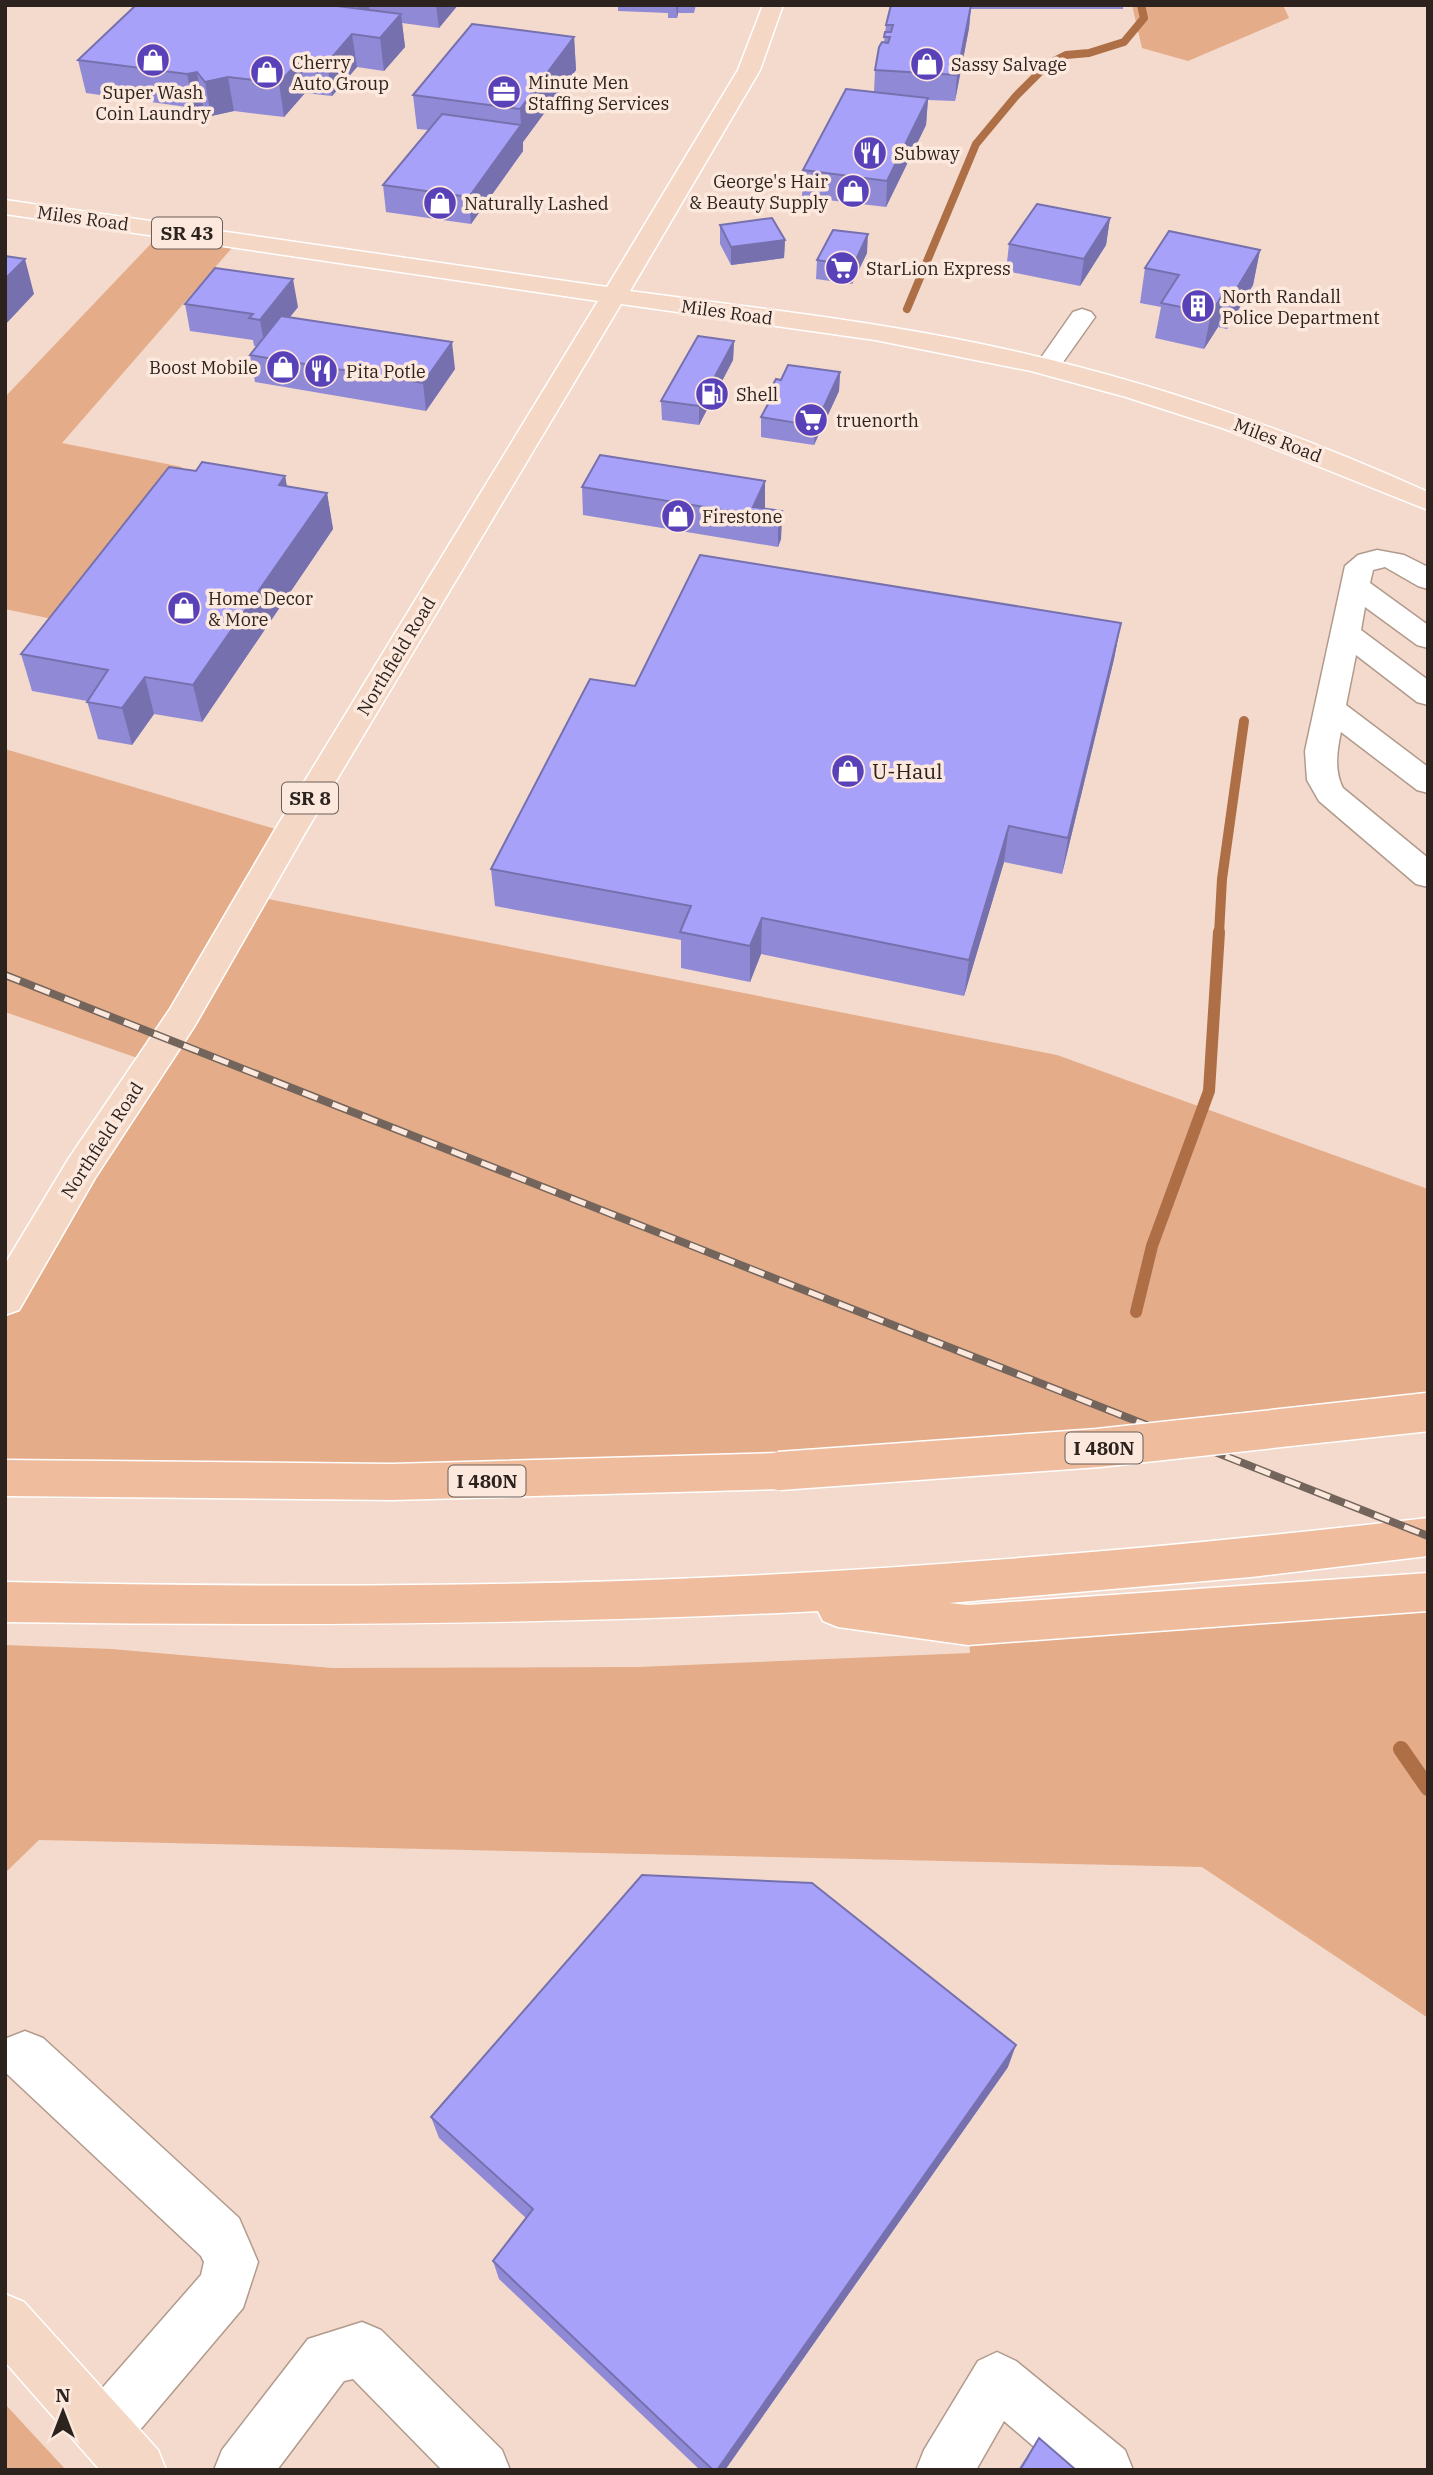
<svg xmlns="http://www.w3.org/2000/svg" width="1433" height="2475" font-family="'IBM Plex Serif',serif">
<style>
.green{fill:#e4ac89}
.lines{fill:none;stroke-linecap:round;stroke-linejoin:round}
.stream-far3{stroke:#ae6f47;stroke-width:8}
.stream-far2{stroke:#ae6f47;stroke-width:10}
.stream-far1{stroke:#ae6f47;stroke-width:12}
.stream{stroke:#ae6f47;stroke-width:16}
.minor-casing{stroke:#b19a8c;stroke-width:3}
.major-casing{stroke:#fff;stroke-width:3}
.highway-casing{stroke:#fff;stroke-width:3}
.minor{fill:#fff;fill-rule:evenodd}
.major{fill:#f5d7c5;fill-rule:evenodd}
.highway{fill:#efbc9e;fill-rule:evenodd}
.rail-casing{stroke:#73655c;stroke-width:8}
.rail{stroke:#fce8dd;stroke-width:5;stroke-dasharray:16;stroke-linecap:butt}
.highway-bridge-casing{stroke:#fff;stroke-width:41;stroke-linecap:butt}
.highway-bridge{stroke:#efbc9e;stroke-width:38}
.wall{fill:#908ad6}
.shaded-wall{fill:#7671ae}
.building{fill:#a8a1f9;stroke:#7671ae;stroke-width:2}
.labels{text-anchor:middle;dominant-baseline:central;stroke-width:7;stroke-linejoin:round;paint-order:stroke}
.far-poi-label{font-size:18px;fill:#2c231e;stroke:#fce8dd;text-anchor:start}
.far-street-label{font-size:18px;fill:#2c231e;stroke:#fce8dd}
.shield{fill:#fce8dd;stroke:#6a5e57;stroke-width:2}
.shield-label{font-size:19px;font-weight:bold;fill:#2c231e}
.poi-label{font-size:21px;fill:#2c231e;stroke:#fce8dd;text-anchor:start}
</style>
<rect width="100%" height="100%" fill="#f3dacc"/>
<path class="green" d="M1132 5H1283L1289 18 1188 61 1142 48Z
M164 230 238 241 62 443 182 467 57 620 5 609V397Z
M5 749 289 833 253 896 1057 1055 1428 1189V1412L1098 1448 5 1478V1299L152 1063 5 1012Z
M1428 1592V2018L1202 1867 39 1840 5 1873V1645L111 1649 332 1668 639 1667 970 1653 968 1625Z
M5 2404 66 2470H5Z"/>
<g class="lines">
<path class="stream-far3" d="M907 309 976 144 1016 96 1048 64 1066 55 1089 53 1124 42 1144 18 1141 5"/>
<path class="stream-far2" d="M1219 934 1222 879 1244 721"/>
<path class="stream-far1" d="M1136 1312 1152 1246 1209 1091 1219 932"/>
<path class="stream" d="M1401 1749 1428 1788"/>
<g class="minor-casing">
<path id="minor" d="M1082 309 1091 312 1095 317 1056 372 1047 375 1038 372 1034 367 1038 362 1073 312Z
M1377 550 1404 555 1428 567V589L1418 586 1385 567 1373 570 1370 583 1428 625V648L1417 645 1365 607 1361 630 1428 680V705L1417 702 1356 655 1346 705 1428 767V793L1417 790 1341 732C1337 750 1334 771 1343 788L1428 858V887L1416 884 1319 801 1307 780 1305 751 1345 566 1358 555Z
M25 2031 43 2038 239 2218 258 2262 243 2308 123 2450 103 2458 83 2450 75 2430 83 2410 201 2275 204 2262 201 2256 7 2074V2038Z
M362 2322 381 2330 502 2450 510 2470H442L353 2379 344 2381 277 2470H214L222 2450 308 2339Z
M997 2352 1016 2361 1125 2450 1133 2470H1061L1004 2421 976 2470H916L924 2450 978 2361Z"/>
</g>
<g class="major-casing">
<path id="major" d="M763 5H783L760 70 630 291C747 307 865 320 981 344 1135 376 1284 427 1428 492V510L1225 429 1126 397 1031 371 875 340 621 304 305 833 194 1027 95 1178 19 1310 5 1315V1264L69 1158 170 1009 273 833 598 301 5 214V200L607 287 738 70Z
M5 2294 24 2302 158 2450 166 2470H100L5 2362Z"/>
</g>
<g class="highway-casing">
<path id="highway" d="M779 1453 794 1458 800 1471 794 1484 779 1489 392 1500 5 1496V1460L392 1464Z
M1428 1518V1556L1251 1577 949 1603 968 1605 1428 1573V1611L968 1645 838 1627 823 1621 818 1611C547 1625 276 1626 5 1622V1582C244 1587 483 1588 721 1577 958 1566 1193 1545 1428 1518Z"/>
</g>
<use href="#minor" class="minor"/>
<use href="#major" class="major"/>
<use href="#highway" class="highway"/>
<g class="rail-casing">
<path id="rail" d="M5 975 1428 1536"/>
</g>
<use href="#rail" class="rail"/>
<g class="highway-bridge-casing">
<path id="highway-bridge" d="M779 1471 1098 1448 1428 1412"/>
</g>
<use href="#highway-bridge" class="highway-bridge"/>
</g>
<path class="wall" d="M136 5H458L439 28 402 23 405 47 384 71 357 67 332 96 305 93 284 117 234 111 211 116 203 106 194 108 86 93 78 60Z
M618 5H696L694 13H678L677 18H668V13L618 11Z
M891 5H1123V9H971L969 28 955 101 928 100 926 125 886 207 802 197 803 170 874 92 875 70 884 42 886 25Z
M574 37 576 70 523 142V151L471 224 386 212 383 185 429 130 417 129 413 95Z
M1110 218 1106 245 1080 286 1006 271 1009 244Z
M720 225 785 240 784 258 731 265 720 244Z
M1260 250 1253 285 1227 329 1218 327 1204 349 1155 338 1161 307 1140 303 1145 268Z
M867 253 852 284 816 279 817 260Z
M185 304 298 307 290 317 455 369 426 411 255 382 250 355 257 346H254L253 340 190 331Z
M734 341 733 360 699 425 662 420 661 401Z
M840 372 839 391 814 445 761 437V417L768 403V394L781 380Z
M196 471 285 476 287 486 327 493 333 529 202 722 154 714 132 745 98 739 87 701 32 691 21 654Z
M765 481V508L782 511 781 539 778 547 583 515 582 487Z
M1121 623 1114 659 1062 874 1004 862 964 996 761 954 750 982 681 968V940L495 906 491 869 635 686Z
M1008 2067 725 2470H700L499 2279 493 2261 526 2218 439 2138 431 2117Z
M1039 2438 1076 2470H1018Z"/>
<path class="shaded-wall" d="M358 5H369L370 19 361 29Z
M436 5H458L439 28Z
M676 5H678V13L677 18Z
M971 5 969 28 955 101 957 75Z
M401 14 405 47 384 71 380 38Z
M352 34 357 67 332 96 327 63Z
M574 37 576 70 523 142V151L471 224 469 197 521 125 520 109Z
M300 60 305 93 284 117 279 83Z
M197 72 203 106 194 108 187 74Z
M228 77 234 111 211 116 205 82Z
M928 98 926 125 886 207 887 181Z
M1110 218 1106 245 1080 286 1084 259Z
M868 234 867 253 852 284 853 266Z
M785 240 784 258 731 265V247Z
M1260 250 1253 285 1227 329 1234 293Z
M25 259 34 294 5 325V279Z
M293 279 298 307 265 348 260 320Z
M1225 291 1218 327 1204 349 1211 313Z
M734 341 733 360 699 425V406Z
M452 342 455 369 426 411 423 383Z
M840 372 839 391 814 445 815 426Z
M285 476 291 512 279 485Z
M765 481V509L753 507Z
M327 493 333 529 202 722 193 685Z
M782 511 781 539 778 547V519Z
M1121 623 1114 659 1062 874 1068 838Z
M145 677 154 714 132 745 122 708Z
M1009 826 1004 862 964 996 969 960Z
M762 918 761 954 750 982V946Z
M1016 2045 1008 2067 725 2470H717Z"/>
<path class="building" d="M136 5H329L401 14 380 38 352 34 327 63 300 60 279 83 228 77 205 82 197 72 187 74 78 60Z
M891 5H971L957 75 875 70 879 47 882 42 888 43 890 37H884L885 32H891L893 25H886Z
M472 24 574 37 520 109 413 95Z
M846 89 928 98 887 181 803 170Z
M442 114 521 125 469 197 383 185Z
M1037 204 1110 218 1084 259 1009 244Z
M772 218 785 240 731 247 720 225Z
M833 230 868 234 853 266 817 260Z
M1169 231 1260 250 1234 293 1225 291 1211 313 1161 303 1179 275 1145 268Z
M5 256 25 259 5 279Z
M215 268 293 279 260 320 249 318 253 314 185 304Z
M281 316 452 342 423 383 250 355Z
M698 336 734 341 699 406 661 401Z
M788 365 840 372 815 426 761 417 773 395 768 394 776 379 781 380Z
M600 455 765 481 753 507 782 511 778 519 582 487Z
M202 462 285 476 279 485 327 493 193 685 145 677 122 708 87 702 108 670 21 654 169 467 196 471Z
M700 555 1121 623 1068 838 1009 826 969 960 762 918 750 946 680 932 691 906 491 869 590 679 635 686Z
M642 1875 812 1883 1016 2045 717 2470H713L493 2261 533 2209 431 2117Z
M1039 2438 1076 2470H1020Z"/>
<defs>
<g id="shop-disc" transform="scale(1.75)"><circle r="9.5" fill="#5941b9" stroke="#fce8dd"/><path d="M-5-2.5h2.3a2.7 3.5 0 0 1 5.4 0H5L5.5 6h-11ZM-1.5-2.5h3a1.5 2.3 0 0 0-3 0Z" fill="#fff"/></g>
<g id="office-disc" transform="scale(1.75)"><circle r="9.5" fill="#5941b9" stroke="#fce8dd"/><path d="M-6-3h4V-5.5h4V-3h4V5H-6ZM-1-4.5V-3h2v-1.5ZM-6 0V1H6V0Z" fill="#fff"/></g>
<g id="restaurant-disc" transform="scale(1.75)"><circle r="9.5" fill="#5941b9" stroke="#fce8dd"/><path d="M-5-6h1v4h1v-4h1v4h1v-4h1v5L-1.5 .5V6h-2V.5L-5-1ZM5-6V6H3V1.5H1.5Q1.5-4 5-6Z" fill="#fff"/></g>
<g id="supermarket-disc" transform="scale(1.75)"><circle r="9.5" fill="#5941b9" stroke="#fce8dd"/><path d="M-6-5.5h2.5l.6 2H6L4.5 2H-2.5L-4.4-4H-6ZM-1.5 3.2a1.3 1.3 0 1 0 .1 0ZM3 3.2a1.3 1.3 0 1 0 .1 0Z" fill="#fff"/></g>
<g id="building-disc" transform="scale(1.75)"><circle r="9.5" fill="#5941b9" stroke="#fce8dd"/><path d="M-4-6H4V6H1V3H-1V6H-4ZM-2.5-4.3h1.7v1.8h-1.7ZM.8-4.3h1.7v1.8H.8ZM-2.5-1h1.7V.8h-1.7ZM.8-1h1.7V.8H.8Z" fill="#fff"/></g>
<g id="fuel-disc" transform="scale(1.75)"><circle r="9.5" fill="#5941b9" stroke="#fce8dd"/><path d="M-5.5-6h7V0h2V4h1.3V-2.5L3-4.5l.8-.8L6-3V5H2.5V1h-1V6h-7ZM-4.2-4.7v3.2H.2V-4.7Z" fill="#fff"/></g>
</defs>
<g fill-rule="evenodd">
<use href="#shop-disc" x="153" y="60"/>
<use href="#shop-disc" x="927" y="64"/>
<use href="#shop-disc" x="267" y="72"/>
<use href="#office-disc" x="504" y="92"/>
<use href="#restaurant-disc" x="870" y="153"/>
<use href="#shop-disc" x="853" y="191"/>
<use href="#shop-disc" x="440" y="203"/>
<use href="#supermarket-disc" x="842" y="268"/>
<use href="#building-disc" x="1198" y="306"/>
<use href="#shop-disc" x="283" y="367"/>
<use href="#restaurant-disc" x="321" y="371"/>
<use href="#fuel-disc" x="712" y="394"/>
<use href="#supermarket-disc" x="811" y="420"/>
<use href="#shop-disc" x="678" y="516"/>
<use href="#shop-disc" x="184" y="608"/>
<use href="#shop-disc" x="848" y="771"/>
</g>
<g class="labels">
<g class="far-poi-label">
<text x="292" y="62">Cherry<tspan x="292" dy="21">Auto Group</tspan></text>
<text x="951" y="64">Sassy Salvage</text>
<text x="528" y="82">Minute Men<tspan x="528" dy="21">Staffing Services</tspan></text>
<text x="153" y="92" text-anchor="middle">Super Wash<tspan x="153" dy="21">Coin Laundry</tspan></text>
<text x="894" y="153">Subway</text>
<text x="828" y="181" text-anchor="end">George's Hair<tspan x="828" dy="21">&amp; Beauty Supply</tspan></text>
<text x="464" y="203">Naturally Lashed</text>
<text x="866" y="268">StarLion Express</text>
<text x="1222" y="296">North Randall<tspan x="1222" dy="21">Police Department</tspan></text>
<text x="258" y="367" text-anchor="end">Boost Mobile</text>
<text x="346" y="371">Pita Potle</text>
<text x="736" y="394">Shell</text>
<text x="836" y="420">truenorth</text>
<text x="702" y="516">Firestone</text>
<text x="208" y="598">Home Decor<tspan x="208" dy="21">&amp; More</tspan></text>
</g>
<g class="far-street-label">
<text transform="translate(83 218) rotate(8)">Miles Road</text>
<text transform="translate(727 312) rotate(8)">Miles Road</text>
<text transform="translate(1278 440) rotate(21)">Miles Road</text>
<text transform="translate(396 656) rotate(-59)">Northfield Road</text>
<text transform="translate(102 1140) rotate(-57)">Northfield Road</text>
</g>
<g class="shield">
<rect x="152" y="217.5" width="70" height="31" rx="5"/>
<rect x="282" y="782.5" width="56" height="31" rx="5"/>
<rect x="1065.5" y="1432.5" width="77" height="31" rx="5"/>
<rect x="448.5" y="1465.5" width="77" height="31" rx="5"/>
</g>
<g class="shield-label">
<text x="187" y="233">SR 43</text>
<text x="310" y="798">SR 8</text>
<text x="1104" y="1448">I 480N</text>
<text x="487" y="1481">I 480N</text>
</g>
<g class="poi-label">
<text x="872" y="771">U-Haul</text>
</g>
</g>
<rect width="1433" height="2475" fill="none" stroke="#2c231e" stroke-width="14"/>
<g transform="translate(63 2412)" stroke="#fce8dd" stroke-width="5" paint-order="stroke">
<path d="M0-5L12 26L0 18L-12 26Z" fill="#2c231e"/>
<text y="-10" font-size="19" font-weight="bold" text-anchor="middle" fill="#2c231e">N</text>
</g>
</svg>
